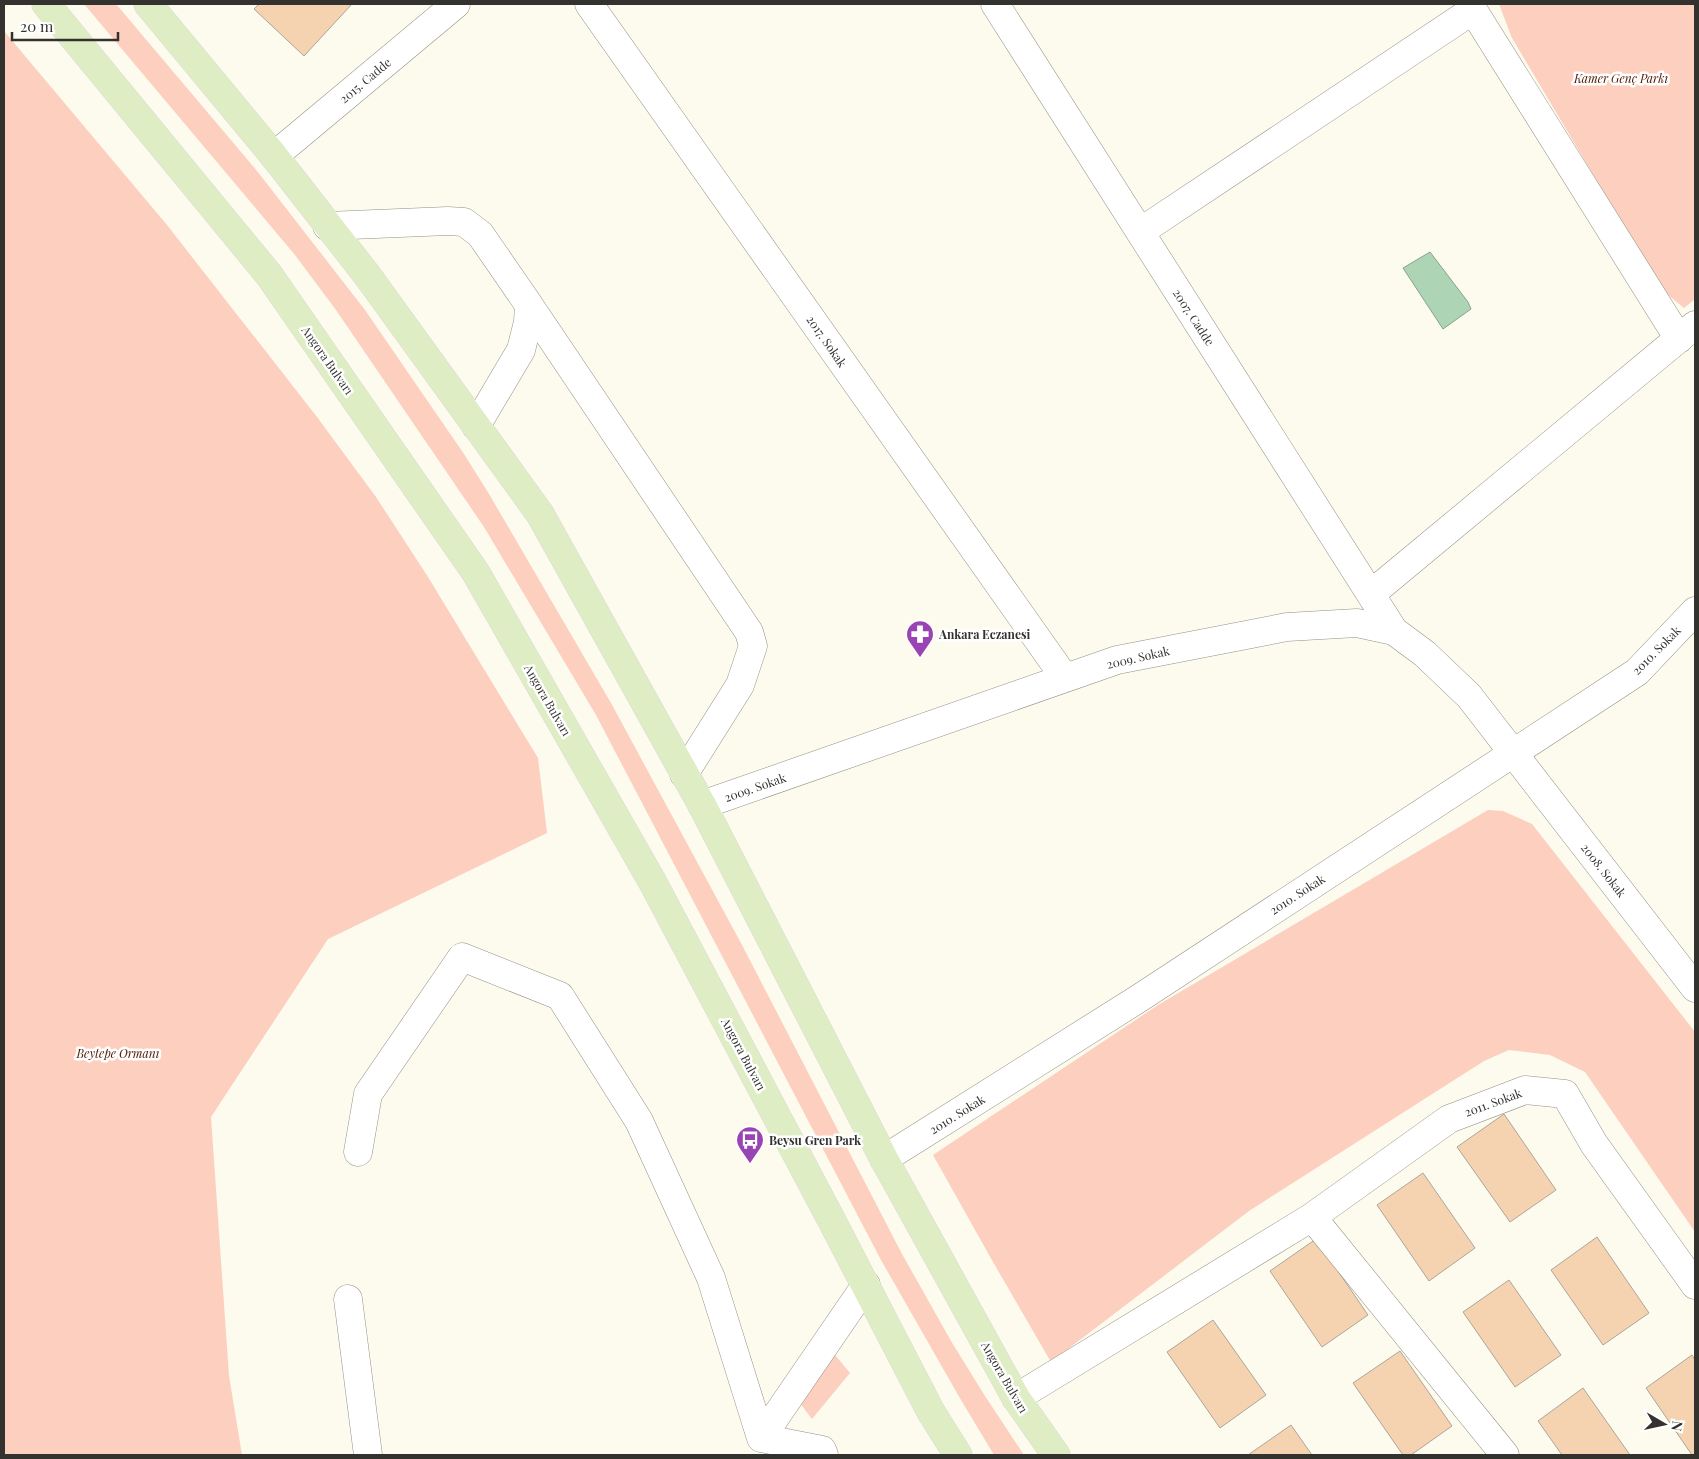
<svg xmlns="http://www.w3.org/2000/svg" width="1699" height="1459" font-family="'Playfair Display',serif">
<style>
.green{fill:#fccfbf}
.water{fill:#add4b5;stroke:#89a38c}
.building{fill:#f5d3b0;stroke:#ada59c}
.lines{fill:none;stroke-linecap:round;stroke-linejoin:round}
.minor-casing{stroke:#939086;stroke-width:29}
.major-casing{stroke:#dadad9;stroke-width:29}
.minor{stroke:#fff;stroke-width:28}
.major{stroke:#dfedc4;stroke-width:28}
.labels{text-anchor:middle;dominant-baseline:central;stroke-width:5;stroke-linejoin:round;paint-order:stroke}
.park-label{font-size:12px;font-style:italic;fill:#501801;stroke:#fff}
.street-label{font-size:12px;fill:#34322e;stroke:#fff}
.poi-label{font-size:12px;font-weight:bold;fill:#34322e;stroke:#fff;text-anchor:start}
</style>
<rect width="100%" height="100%" fill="#fdfaee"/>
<path class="green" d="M84 4H116L257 171 365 310 464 454 489 494 611 703 742 945 902 1254 951 1341 985 1396 1024 1455H994L961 1400 881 1260 596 715 484 527 336 310 295 255Z
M1499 4H1695V299L1684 308 1661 289 1512 38Z
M4 31 167 225 317 417 376 497 428 577 538 758 547 833 328 939 211 1117 229 1376 242 1455H4Z
M1488 810 1503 811 1532 824 1695 1032V1232L1585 1072 1550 1055 1509 1050 1484 1061 1249 1211 1051 1362 993 1262 933 1155 1158 1005Z
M826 1344 850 1373 812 1419 790 1390Z"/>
<path class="water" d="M1430 252 1468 302 1471 309 1443 329 1403 268Z"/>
<path class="building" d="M259 4H352L304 56 254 9Z
M1504 1114 1556 1190 1510 1222 1457 1147Z
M1423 1173 1475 1248 1429 1281 1377 1205Z
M1597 1237 1649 1313 1603 1345 1551 1270Z
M1316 1239 1368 1315 1322 1347 1270 1271Z
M1509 1280 1561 1355 1515 1387 1463 1312Z
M1213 1320 1266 1395 1220 1428 1167 1352Z
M1400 1351 1452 1426 1411 1455H1403L1353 1383Z
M1692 1355 1695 1360V1455H1692L1646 1388Z
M1583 1388 1630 1455H1562L1538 1421Z
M1291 1425 1312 1455H1248Z"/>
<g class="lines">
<g class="minor-casing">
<path id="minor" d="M589 4 1065 678
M995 4 1394 631
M274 156 456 4
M327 226 448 221 464 222 480 234 529 305 528 322 521 350 476 426
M1140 232 1473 10 1679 339
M529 305 749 632 753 646 740 685 684 774
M1371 594 1695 325
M702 805 1117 660 1287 627 1357 623 1394 631 1425 654 1469 696 1695 988
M358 1152 368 1094 462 957 560 996 639 1121 711 1278 761 1438 866 1285
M884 1159 1138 999 1637 672 1695 611
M1312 1217 1505 1455
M348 1299 368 1455
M1016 1398 1312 1217 1449 1119 1525 1090 1565 1094 1594 1144 1695 1285
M761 1438 822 1450 824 1455"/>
</g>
<g class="major-casing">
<path id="major" d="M46 4 269 275 476 573 652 881 832 1221 931 1412 958 1455
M148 4 274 156 367 275 540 514 702 805 884 1159 1016 1398 1056 1455"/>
</g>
<use href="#minor" class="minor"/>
<use href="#major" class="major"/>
</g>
<defs>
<g id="pharmacy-pin" transform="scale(1.4375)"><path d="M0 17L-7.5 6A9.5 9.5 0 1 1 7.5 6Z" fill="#9845b3" stroke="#fff"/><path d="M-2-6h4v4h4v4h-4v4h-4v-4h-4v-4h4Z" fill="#fff"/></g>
<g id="bus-pin" transform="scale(1.4375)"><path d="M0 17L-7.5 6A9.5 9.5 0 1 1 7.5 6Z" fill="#9845b3" stroke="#fff"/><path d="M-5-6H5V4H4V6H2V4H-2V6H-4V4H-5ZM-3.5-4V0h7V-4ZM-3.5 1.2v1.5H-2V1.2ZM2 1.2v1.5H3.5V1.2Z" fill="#fff"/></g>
</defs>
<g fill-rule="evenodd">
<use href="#pharmacy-pin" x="920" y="634"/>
<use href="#bus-pin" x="750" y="1140"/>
</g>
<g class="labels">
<g class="park-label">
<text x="1621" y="78">Kamer Genç Parkı</text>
<text x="118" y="1053">Beytepe Ormanı</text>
</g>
<g class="street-label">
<text transform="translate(365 80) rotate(-40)">2015. Cadde</text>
<text transform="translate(1194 317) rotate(57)">2007. Cadde</text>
<text transform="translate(827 341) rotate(55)">2017. Sokak</text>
<text transform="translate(328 360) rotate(55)">Angora Bulvarı</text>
<text transform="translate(1656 650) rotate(-45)">2010. Sokak</text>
<text transform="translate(1138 657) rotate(-13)">2009. Sokak</text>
<text transform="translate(548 700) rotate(60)">Angora Bulvarı</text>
<text transform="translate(755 787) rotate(-19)">2009. Sokak</text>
<text transform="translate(1604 870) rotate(52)">2008. Sokak</text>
<text transform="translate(1297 894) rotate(-33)">2010. Sokak</text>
<text transform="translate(744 1054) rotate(62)">Angora Bulvarı</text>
<text transform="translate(1493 1102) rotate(-20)">2011. Sokak</text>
<text transform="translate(957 1114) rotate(-32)">2010. Sokak</text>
<text transform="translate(1005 1377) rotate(60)">Angora Bulvarı</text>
</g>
<g class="poi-label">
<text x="939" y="634">Ankara Eczanesi</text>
<text x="769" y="1140">Beysu Gren Park</text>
</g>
</g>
<rect width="1699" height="1459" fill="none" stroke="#34322e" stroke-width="10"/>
<g transform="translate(1664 1424) rotate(99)" stroke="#ffffff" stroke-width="4" paint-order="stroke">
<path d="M0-4L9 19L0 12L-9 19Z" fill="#34322e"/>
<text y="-8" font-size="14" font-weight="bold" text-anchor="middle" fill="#34322e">N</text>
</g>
<path d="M12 32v8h106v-8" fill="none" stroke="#34322e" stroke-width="2.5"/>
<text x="20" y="32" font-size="15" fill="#34322e" stroke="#ffffff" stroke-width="4" paint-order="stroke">20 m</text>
</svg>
